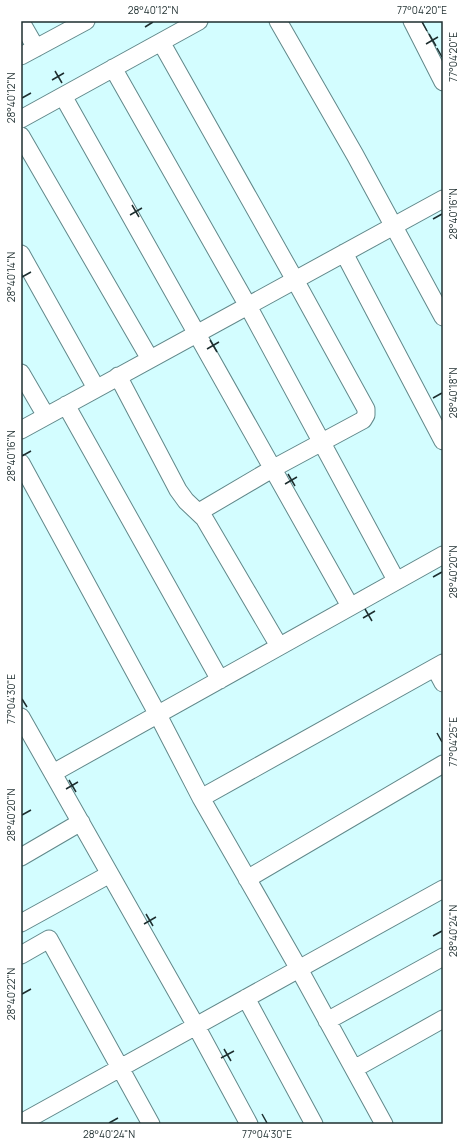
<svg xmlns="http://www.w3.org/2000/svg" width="464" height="1145" font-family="Manrope,sans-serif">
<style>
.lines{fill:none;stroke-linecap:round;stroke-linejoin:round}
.street-casing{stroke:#61888a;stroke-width:19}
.street{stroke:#fff;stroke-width:17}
.ticks{fill:none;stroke:#1e2e2f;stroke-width:1.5}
.neatline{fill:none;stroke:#1e2e2f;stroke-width:1.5}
.ticks-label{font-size:10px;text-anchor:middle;fill:#1e2e2f}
</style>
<rect width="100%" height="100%" fill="#d3fdff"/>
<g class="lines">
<g class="street-casing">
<path id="street" d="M278 21 355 155 443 317
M412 21 443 82
M21 22 36 48
M161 42 295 280 366 409V415L363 420 272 469 199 512
M21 56 86 21
M113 68 248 306 396 580
M63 96 350 606
M21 119 199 21
M21 136 150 359
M344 253 443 441
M21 254 96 388
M21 373 46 416
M118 376 178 490 186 501 204 518 279 646
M66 405 220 680
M21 430 443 199
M21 463 158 715 201 798 299 969 384 1124
M435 668 443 683
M21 717 196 1026 249 1124
M53 773 443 555
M201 798 443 663
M21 857 81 822
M247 879 443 764
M21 923 110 874
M21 955 49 939 151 1124
M246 998 314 1124
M327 1021 443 957
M354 1069 443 1019
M21 1123 443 889"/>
</g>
<use href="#street" class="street"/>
</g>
<path class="ticks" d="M422 22 427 31M145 27 153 22M429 34 436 46M426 44 438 37M437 48 442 57M55 71 62 83M52 80 64 73M22 98 31 93M132 205 139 217M130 215 142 208M433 219 442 214M22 277 31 272M210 340 217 352M207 349 219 342M433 398 442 393M22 456 31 451M288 474 295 486M285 484 297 477M433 577 442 572M365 609 372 621M363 618 375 611M22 699 27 707M437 733 442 742M69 780 76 792M66 789 78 782M22 815 31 810M146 914 153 926M144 924 156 917M433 936 442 931M22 994 31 989M224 1049 231 1061M221 1058 234 1051M262 1114 267 1123M109 1123 118 1118"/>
<rect width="464" height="1145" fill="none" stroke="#ffffff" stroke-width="44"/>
<rect x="22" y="22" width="420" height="1101" class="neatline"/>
<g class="ticks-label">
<text x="153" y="14">28°40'12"N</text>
<text x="422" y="14">77°04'20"E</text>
<text transform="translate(453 57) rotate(-90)" y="4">77°04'20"E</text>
<text transform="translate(11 98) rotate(-90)" y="4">28°40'12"N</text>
<text transform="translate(453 214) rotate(-90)" y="4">28°40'16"N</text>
<text transform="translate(11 277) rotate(-90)" y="4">28°40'14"N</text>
<text transform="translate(453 393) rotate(-90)" y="4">28°40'18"N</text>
<text transform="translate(11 456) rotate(-90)" y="4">28°40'16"N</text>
<text transform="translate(453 572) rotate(-90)" y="4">28°40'20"N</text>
<text transform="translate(11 699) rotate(-90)" y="4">77°04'30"E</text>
<text transform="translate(453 742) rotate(-90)" y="4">77°04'25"E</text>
<text transform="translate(11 815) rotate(-90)" y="4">28°40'20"N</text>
<text transform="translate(453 931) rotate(-90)" y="4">28°40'24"N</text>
<text transform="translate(11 994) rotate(-90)" y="4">28°40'22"N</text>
<text x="109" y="1138">28°40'24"N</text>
<text x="267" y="1138">77°04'30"E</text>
</g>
</svg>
